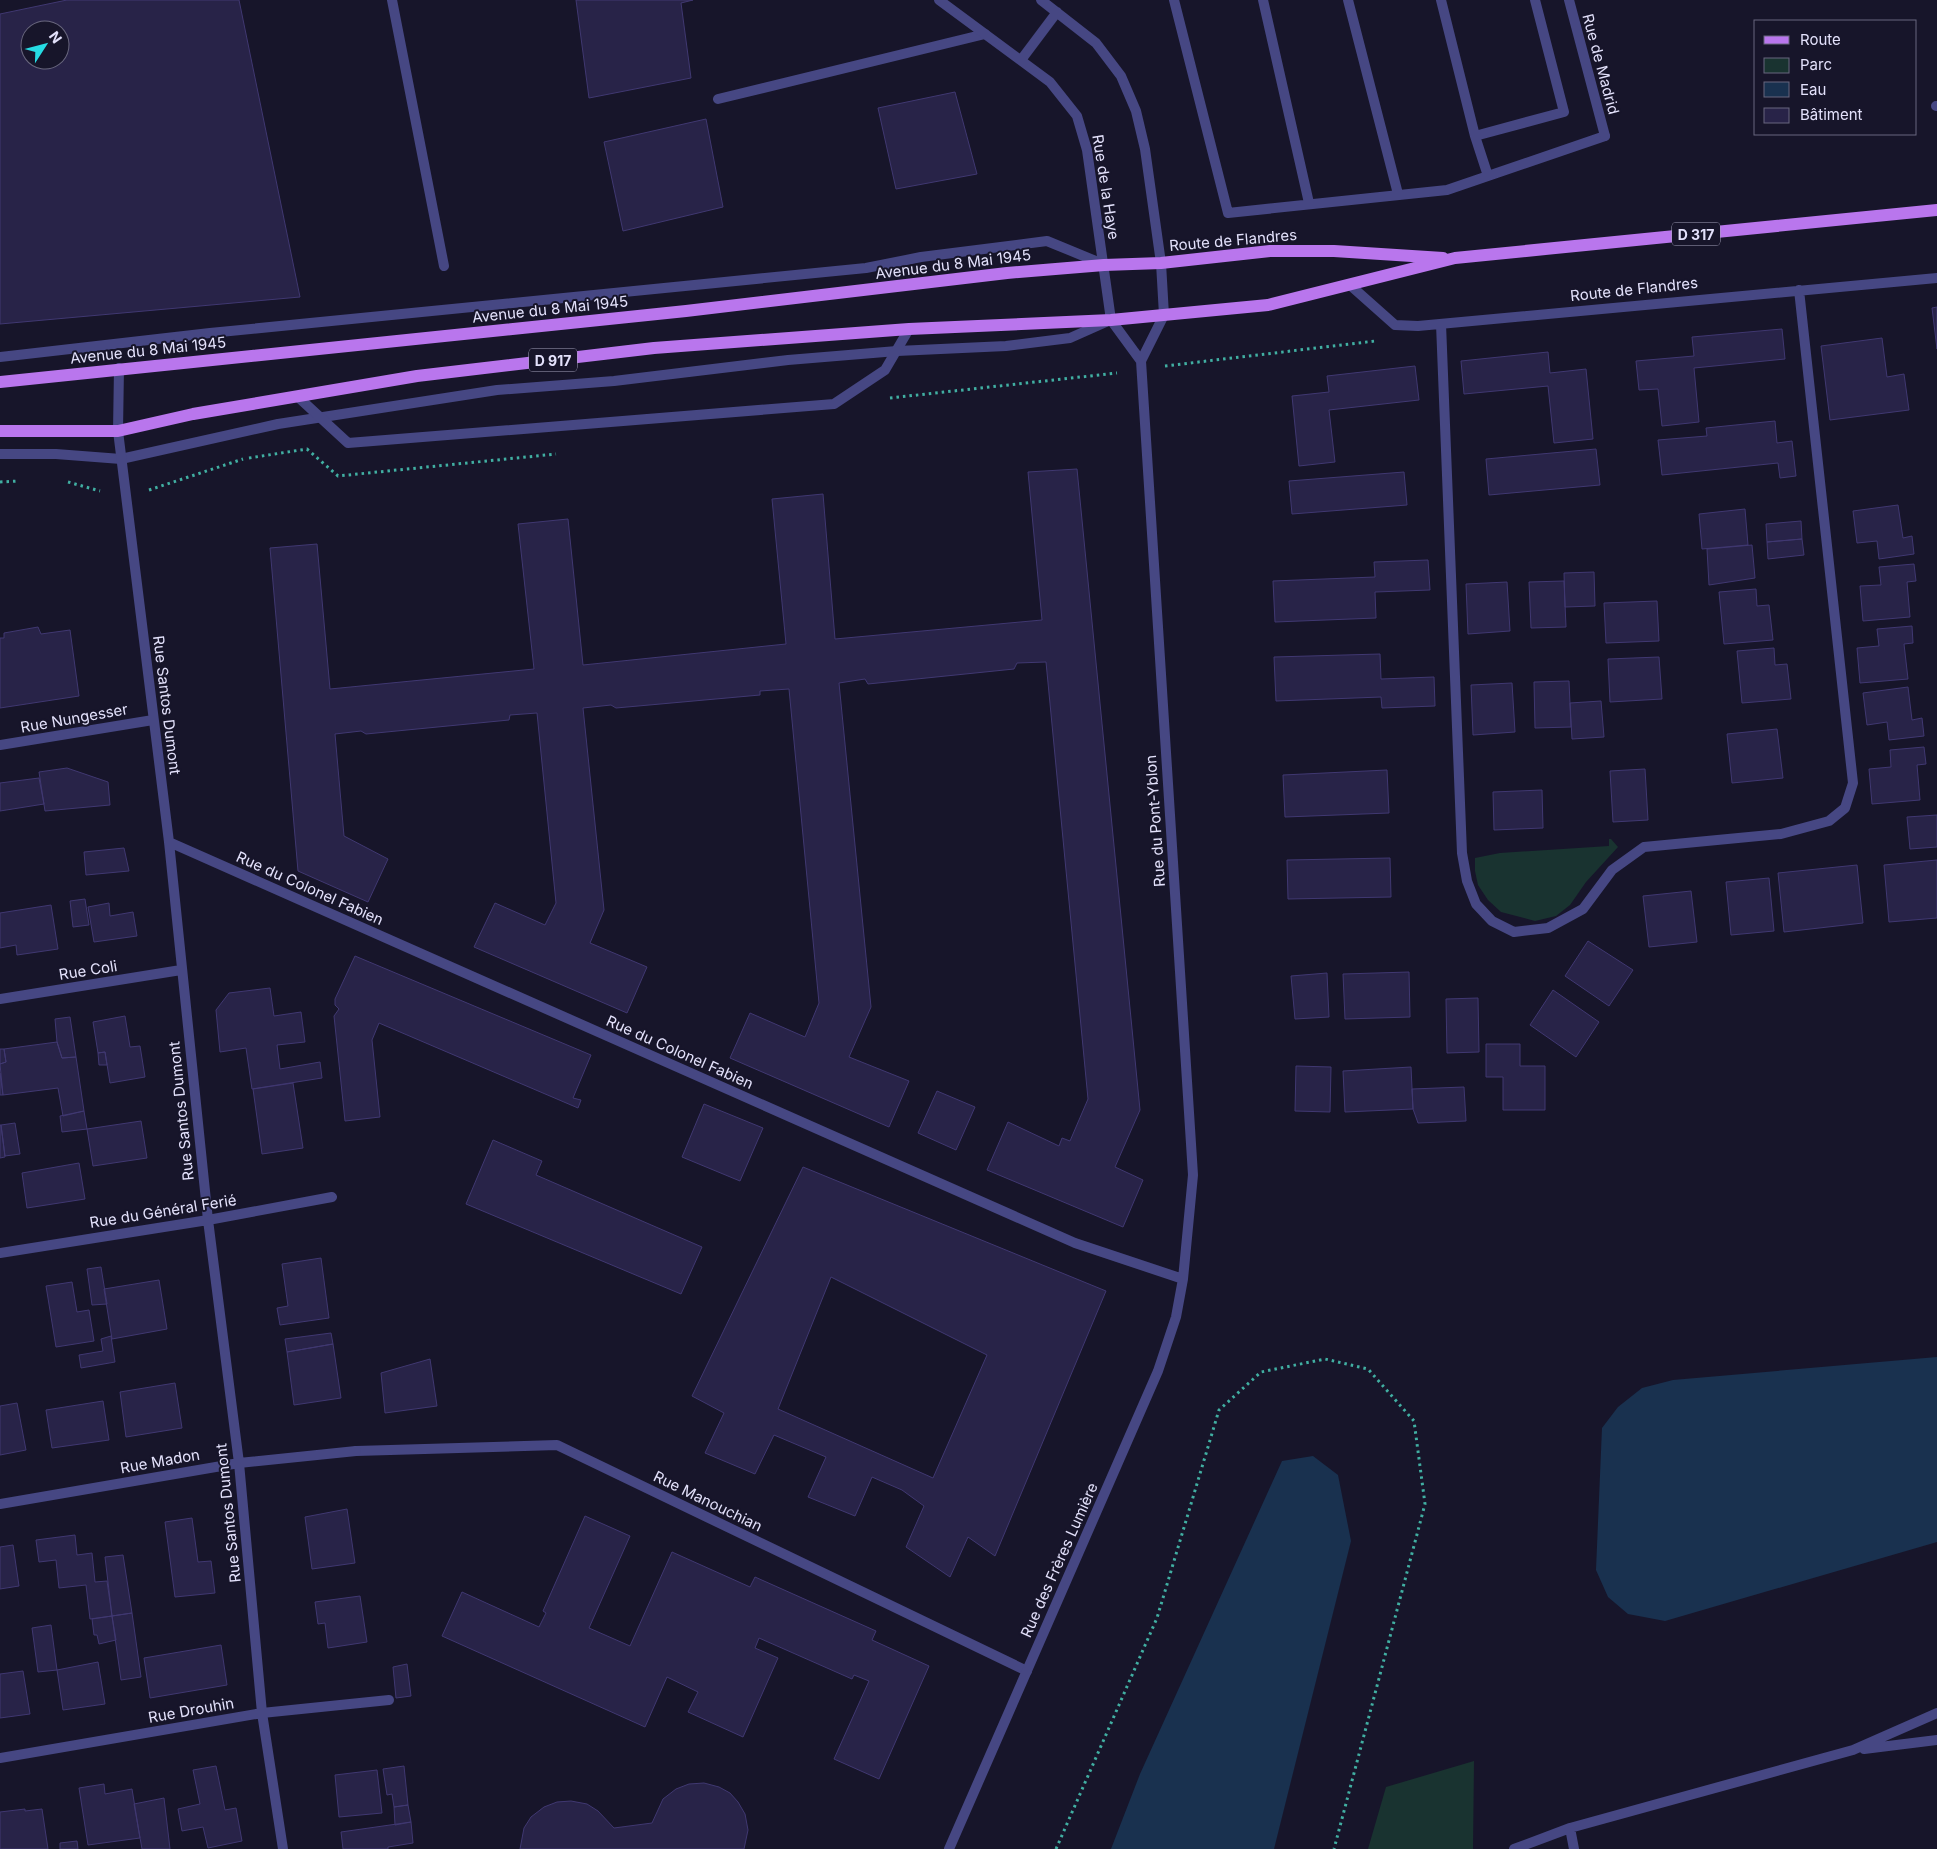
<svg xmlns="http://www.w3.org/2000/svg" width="1937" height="1849" font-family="Inter,sans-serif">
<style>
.green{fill:#193330}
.water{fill:#19314f}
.building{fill:#282348;stroke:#403871;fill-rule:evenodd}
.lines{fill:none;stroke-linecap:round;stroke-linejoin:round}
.path{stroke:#41afa2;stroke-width:3;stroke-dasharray:2.5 4;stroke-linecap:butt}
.lane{stroke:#464783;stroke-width:10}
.street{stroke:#464783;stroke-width:10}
.primary{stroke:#b976ed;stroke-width:12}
.labels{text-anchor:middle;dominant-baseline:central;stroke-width:4;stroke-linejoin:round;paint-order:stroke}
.shield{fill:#17152a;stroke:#a6a4bc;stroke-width:1}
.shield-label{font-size:14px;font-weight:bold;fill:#e3e1fb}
.street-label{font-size:15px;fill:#e3e1fb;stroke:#17152a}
</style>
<rect width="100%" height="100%" fill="#17152a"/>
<path class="green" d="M1609 839H1611L1618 847 1586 882 1570 905 1556 916 1535 921 1501 912 1488 900 1478 885 1475 871V858L1500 853 1609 846Z
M1474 1761 1473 1849H1368L1386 1787Z"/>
<path class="water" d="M1937 1357V1542L1665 1621 1628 1614 1608 1597 1596 1570 1602 1428 1618 1407 1642 1388 1673 1380Z
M1313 1456 1338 1475 1351 1541 1274 1849H1111L1140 1774 1282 1461Z"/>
<path class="building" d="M67 0H239L300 297 0 324V14ZM30 30H60V60H30Z
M576 0H693L681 3 691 78 589 98Z
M955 92 977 174 896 189 878 108Z
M706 119 723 207 623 231 604 142Z
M1937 307V349L1932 308Z
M1782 329 1785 359 1694 368 1699 422 1662 426 1658 389 1639 390 1636 361 1694 356 1692 337Z
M1882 338 1887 377 1904 374 1909 410 1830 420 1821 346Z
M1548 352 1550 373 1586 369 1593 439 1554 443 1548 386 1464 394 1461 361Z
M1415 366 1419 400 1329 410 1335 462 1299 466 1292 396 1329 392 1327 376Z
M1775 421 1777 443 1792 441 1796 476 1780 478 1778 463 1662 475 1658 440 1707 436 1706 428Z
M1596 449 1600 485 1489 495 1486 459Z
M1077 469 1140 1110 1115 1167 1143 1180 1123 1227 987 1170 1008 1122 1059 1146 1062 1138 1070 1141 1088 1099 1046 662 1017 663 1014 669 868 684 865 679 839 683 871 1007 849 1057 909 1081 889 1127 730 1058 750 1013 805 1037 819 1003 789 689 760 691V695L616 708 611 705 583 708 604 910 590 943 647 967 627 1013 474 947 495 903 545 925 556 903 537 713 510 715 509 720 366 734 361 731 335 734 344 836 388 859 368 902 298 871 270 548 317 544 330 689 534 669 518 524 568 519 583 665 786 644 772 499 823 494 835 639 1042 620 1028 472Z
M1404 472 1407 505 1292 514 1289 481Z
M1898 505 1903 538 1912 536 1914 554 1879 559 1877 541 1857 543 1853 511Z
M1745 509 1748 545 1702 549 1699 514Z
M1801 521 1802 539 1767 542 1766 524Z
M1802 539 1804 555 1768 559 1767 542Z
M1752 545 1755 578 1709 585 1707 549Z
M1428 560 1430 590 1375 592 1376 618 1275 622 1273 581 1375 577 1374 562Z
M1914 564 1916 581 1907 582 1910 617 1863 621 1860 586 1881 585 1879 567Z
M1594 572 1595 606 1565 607 1564 573Z
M1564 581 1566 627 1531 628 1529 582Z
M1507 582 1510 631 1468 634 1466 584Z
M1756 589 1757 606 1769 605 1773 640 1724 644 1719 592Z
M1657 601 1659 641 1606 643 1604 603Z
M1912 626 1913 643 1904 644 1908 679 1860 683 1857 648 1879 646 1877 629Z
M38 627 41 634 70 630 79 696 0 708V638H4V633Z
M1774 648 1775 665 1787 664 1791 699 1742 703 1737 651Z
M1380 654 1381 679 1434 677 1435 706 1382 708 1381 697 1276 701 1274 657Z
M1659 657 1662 699 1610 702 1608 659Z
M1569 681 1571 727 1535 728 1534 682Z
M1512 683 1515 732 1473 735 1471 685Z
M1908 687 1912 720 1922 718 1924 736 1889 740 1887 722 1867 725 1863 693Z
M1601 701 1604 737 1572 739 1570 703Z
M1777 729 1783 778 1732 783 1727 734Z
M1924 747 1926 764 1917 765 1920 800 1872 804 1869 769 1891 767 1890 750Z
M67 768 108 782 110 805 45 811 39 772Z
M1645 769 1648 820 1613 822 1610 771Z
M1387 770 1389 813 1285 817 1283 775Z
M39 778 44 804 0 811V783Z
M1542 790 1543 828 1494 830 1493 792Z
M1937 815V847L1910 849 1907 817Z
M124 848 129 871 86 875 84 852Z
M1390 858 1391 897 1288 899 1287 860Z
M1937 860V918L1889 922 1884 865Z
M1857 865 1863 923 1784 932 1778 873Z
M1769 878 1774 931 1731 935 1726 882Z
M1691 891 1697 942 1649 947 1643 896Z
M85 899 89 925 73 927 70 901Z
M109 903 110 916 133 912 137 936 94 942 88 907Z
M51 905 58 949 17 955 16 945 0 948V913Z
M1588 941 1633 970 1609 1006 1565 976Z
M355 956 591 1055 573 1098 581 1100 578 1108 379 1023 372 1040 380 1117 345 1121 334 1016 339 1009 335 1005V999Z
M1409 972 1410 1017 1345 1019 1343 974Z
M1327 973 1329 1017 1295 1019 1291 976Z
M270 988 274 1016 301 1012 305 1042 277 1045 280 1069 320 1062 322 1078 252 1089 246 1048 220 1052 216 1010 229 993Z
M1553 990 1599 1022 1576 1057 1530 1025Z
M1478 998 1479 1052 1447 1053 1446 999Z
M125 1016 130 1047 140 1046 145 1077 110 1083 105 1052 98 1053 93 1022Z
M70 1017 76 1057 62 1058 57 1042 55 1019Z
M57 1042 62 1058 76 1057 84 1111 63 1116 58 1088 3 1095 0 1064 6 1062 4 1049Z
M1486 1044H1520V1066H1545V1110H1503V1077H1486Z
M0 1049H4L6 1062 0 1064Z
M105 1052 107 1065H99L98 1053Z
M1296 1066 1331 1067 1330 1112 1295 1111Z
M1411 1067 1413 1109 1345 1112 1343 1071Z
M0 1073 3 1095H0Z
M293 1083 303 1148 262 1154 253 1089Z
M1464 1087 1466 1121 1418 1123 1413 1109 1412 1089Z
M937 1091 975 1107 956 1150 918 1133Z
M704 1104 763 1128 740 1181 682 1157Z
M84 1111 87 1129 62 1132 60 1116Z
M141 1121 147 1158 93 1166 87 1129Z
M15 1123 20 1154 5 1156 1 1125Z
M0 1125H1L5 1157 0 1158Z
M493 1140 542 1161 536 1175 702 1247 681 1294 466 1204Z
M79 1163 85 1199 27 1208 22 1173Z
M803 1167 1106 1291 995 1556 968 1537 950 1577 906 1547 924 1506 902 1490 872 1477 855 1516 808 1497 826 1457 774 1435 755 1474 705 1453 724 1413 692 1396ZM831 1277 987 1355 933 1478 778 1409Z
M321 1258 329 1318 280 1325 277 1308 288 1306 282 1264Z
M101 1267 107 1304 92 1305 87 1269Z
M159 1280 167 1329 112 1339 104 1289Z
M72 1282 77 1312 89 1310 94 1341 56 1347 46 1286Z
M331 1333 333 1344 287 1352 285 1339Z
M111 1336 115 1362 81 1368 79 1355 103 1351 101 1339Z
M333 1344 341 1398 294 1405 287 1352Z
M430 1359 437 1406 385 1413 381 1373Z
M175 1383 182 1428 126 1437 120 1392Z
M103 1401 109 1440 52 1448 46 1410Z
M17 1403 26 1450 0 1455V1406Z
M347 1509 355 1563 312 1569 305 1517Z
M585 1516 630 1536 589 1628 630 1646 672 1552 750 1587 755 1577 876 1631 872 1640 929 1666 879 1779 834 1759 869 1681 854 1675 852 1679 759 1638 755 1648 778 1658 743 1737 688 1712 698 1692 667 1677 645 1727 442 1636 462 1592 539 1627 546 1613 543 1611Z
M192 1518 198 1562 211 1561 215 1593 175 1597 165 1522Z
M75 1535 77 1555 92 1553 95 1582 107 1581 112 1616 90 1619 86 1585 59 1588 56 1560 39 1562 36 1540Z
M13 1545 19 1586 0 1589V1547Z
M123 1555 132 1613 112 1616 105 1557Z
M360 1596 367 1642 328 1648 325 1623 318 1624 315 1602Z
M132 1613 141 1677 121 1680 112 1616Z
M112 1616 116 1640 99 1644 97 1635H94L92 1619Z
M51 1625 57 1670 38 1672 32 1628Z
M221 1645 227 1685 150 1698 144 1658Z
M98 1662 105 1704 63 1710 57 1670Z
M407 1664 411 1696 396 1698 393 1667Z
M23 1671 30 1714 0 1718V1674Z
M216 1766 225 1810 236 1808 242 1841 208 1848 203 1827 182 1831 178 1809 200 1804 193 1770Z
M404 1766 408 1805 394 1807 392 1794 387 1795 383 1769Z
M377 1770 382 1813 339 1817 335 1775Z
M704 1783 719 1787 730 1793 738 1802 745 1814 748 1830 744 1849H520L524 1828 531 1817 544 1807 557 1802 571 1801 587 1804 598 1811 614 1828 652 1823 663 1799 676 1789 689 1784Z
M104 1784 105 1794 132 1789 140 1838 88 1845 79 1788Z
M164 1798 170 1849H142L134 1804Z
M408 1805 411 1822 395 1825 394 1807Z
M25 1809V1811L42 1809 48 1849H0V1812Z
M411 1822 413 1843 388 1847V1849H343L341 1832Z
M77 1841 78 1849H60V1843Z"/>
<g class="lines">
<path class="path" d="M1165 366 1375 341
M890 398 1117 373
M249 458 307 449 338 476 556 454
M0 482 19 481
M68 482 100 491
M149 490 243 459
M1056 1849 1157 1618 1219 1410 1261 1372 1325 1359 1368 1369 1414 1421 1425 1504 1334 1849"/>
<path class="lane" d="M392 0 444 266
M1174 0 1228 213 1447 190 1605 136
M1263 0 1309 203
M1348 0 1398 194
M1441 0 1475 136 1564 112 1535 0
M718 99 985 34
M1475 136 1488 176
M0 357 210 333 866 268 921 257 1047 241 1103 264
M0 454H56L121 459 278 424 497 390 614 381 788 360 897 351 1006 346 1070 338 1106 322
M356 1451 557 1445 1027 1671
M1864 1749 1937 1740
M1570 1828 1574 1849
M1514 1849 1570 1828 1853 1750 1937 1713"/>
<path class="street" d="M939 0 1050 82 1077 116 1087 150 1111 320 1141 361 1193 1175 1183 1279 1176 1317 1158 1371 949 1849
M1041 0 1096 43 1121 76 1136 111 1145 149 1161 263 1164 315 1141 361
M1569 0 1605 136
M1021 60 1057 12
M1936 106H1937
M1350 285 1395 325 1418 326 1937 278
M1441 324 1462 853 1467 881 1476 904 1492 921 1514 932 1548 928 1583 909 1612 870 1644 847 1781 834 1829 821 1845 808 1853 783 1799 290
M119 368 118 431 169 842 208 1220 239 1463 262 1713 283 1849
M297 396 348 443 834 404 885 370 909 329
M0 745 153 720
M169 842 1075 1243 1183 1279
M0 999 181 970
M0 1253 208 1220 332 1197
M0 1504 239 1463 356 1451
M0 1758 262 1713 389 1700"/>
<path class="primary" d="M0 382 686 311 1007 273 1104 265 1161 263 1270 251H1334L1443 258
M0 431H118L193 414 417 376 654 348 909 329 1111 320 1268 305 1455 258 1937 210"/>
</g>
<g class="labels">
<g class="shield">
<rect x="1672" y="222.5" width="48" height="23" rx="4"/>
<rect x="529" y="348.5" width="48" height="23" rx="4"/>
</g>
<g class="shield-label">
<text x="1696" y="234">D 317</text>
<text x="553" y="360">D 917</text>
</g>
<g class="street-label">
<text transform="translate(1601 64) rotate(75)">Rue de Madrid</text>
<text transform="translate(1106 187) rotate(81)">Rue de la Haye</text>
<text transform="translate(1233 240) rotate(-5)">Route de Flandres</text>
<text transform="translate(953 264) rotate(-7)">Avenue du 8 Mai 1945</text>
<text transform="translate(1634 289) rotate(-6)">Route de Flandres</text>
<text transform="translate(550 309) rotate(-6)">Avenue du 8 Mai 1945</text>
<text transform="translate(148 350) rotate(-6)">Avenue du 8 Mai 1945</text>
<text transform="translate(167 705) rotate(83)">Rue Santos Dumont</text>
<text transform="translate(74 718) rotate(-10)">Rue Nungesser</text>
<text transform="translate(1155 821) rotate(-94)">Rue du Pont-Yblon</text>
<text transform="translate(310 888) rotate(24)">Rue du Colonel Fabien</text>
<text transform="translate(88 970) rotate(-9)">Rue Coli</text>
<text transform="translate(680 1052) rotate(24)">Rue du Colonel Fabien</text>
<text transform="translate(181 1111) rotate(-96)">Rue Santos Dumont</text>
<text transform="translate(163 1211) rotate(-9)">Rue du Général Ferié</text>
<text transform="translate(160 1461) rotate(-10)">Rue Madon</text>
<text transform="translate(708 1501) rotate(26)">Rue Manouchian</text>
<text transform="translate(228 1513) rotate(-96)">Rue Santos Dumont</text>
<text transform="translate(1059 1560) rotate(-66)">Rue des Frères Lumière</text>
<text transform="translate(191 1710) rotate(-10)">Rue Drouhin</text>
</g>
</g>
<rect x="1754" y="20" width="162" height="115" fill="#17152a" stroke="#69677e"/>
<rect x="1764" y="36" width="25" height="8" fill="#b976ed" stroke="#69677e"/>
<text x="1800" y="45" font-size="15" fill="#e3e1fb">Route</text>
<rect x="1764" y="58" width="25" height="15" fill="#193330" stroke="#69677e"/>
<text x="1800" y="70" font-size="15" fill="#e3e1fb">Parc</text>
<rect x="1764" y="82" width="25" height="15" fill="#19314f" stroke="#69677e"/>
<text x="1800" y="95" font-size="15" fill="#e3e1fb">Eau</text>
<rect x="1764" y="108" width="25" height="15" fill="#282348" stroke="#69677e"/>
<text x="1800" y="120" font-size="15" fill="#e3e1fb">Bâtiment</text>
<g transform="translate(45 45) rotate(54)"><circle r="24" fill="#17152a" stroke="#69677e"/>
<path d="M0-4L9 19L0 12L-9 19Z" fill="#26dbe3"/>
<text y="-8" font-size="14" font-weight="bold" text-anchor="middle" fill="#e3e1fb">N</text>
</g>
</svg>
